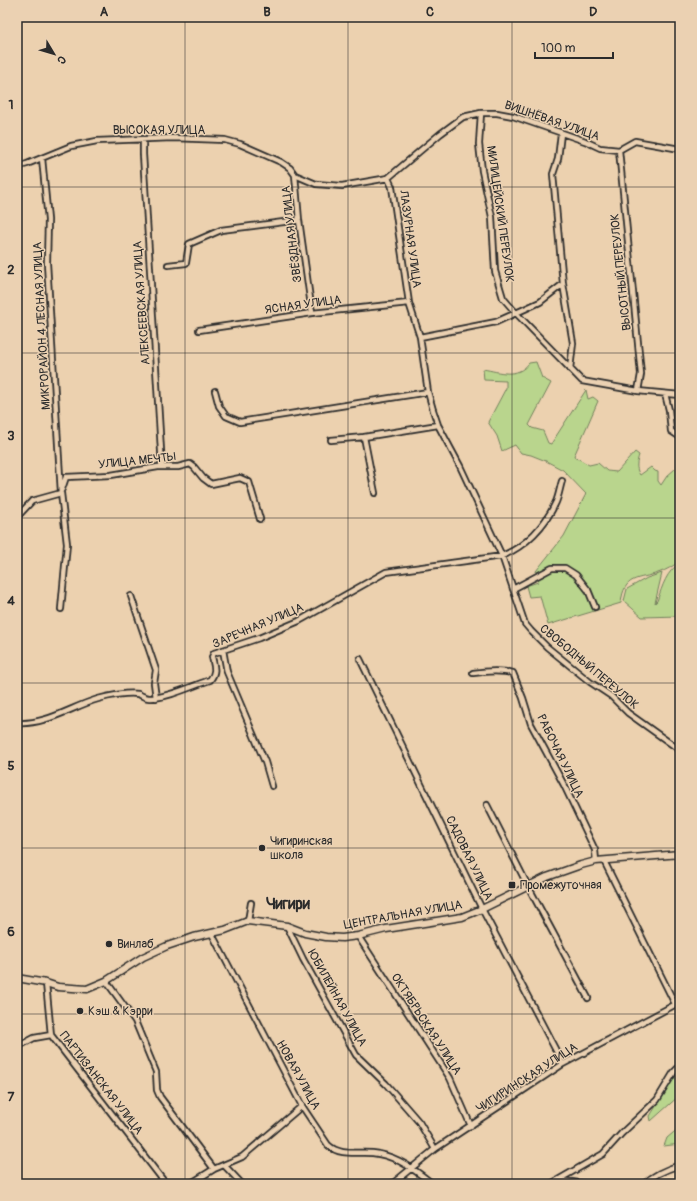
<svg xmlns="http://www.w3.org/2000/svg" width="697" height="1201" font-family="Pangolin,sans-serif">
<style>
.green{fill:#b9d58d;stroke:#72805c}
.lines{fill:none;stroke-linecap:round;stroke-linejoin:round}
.street-casing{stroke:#2b2b2b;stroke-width:8}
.secondary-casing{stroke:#2b2b2b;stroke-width:9}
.street{stroke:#ebd1b2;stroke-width:4.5}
.secondary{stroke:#ebd1b2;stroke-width:6}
.grid{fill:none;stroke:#2b2b2b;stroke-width:1;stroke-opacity:0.55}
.poi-dot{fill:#2b2b2b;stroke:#ebd1b2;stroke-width:1.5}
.labels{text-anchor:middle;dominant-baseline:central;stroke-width:3;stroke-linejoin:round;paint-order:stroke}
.street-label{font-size:12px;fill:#2b2b2b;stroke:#ebd1b2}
.poi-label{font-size:12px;fill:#2b2b2b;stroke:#ebd1b2;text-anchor:start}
.district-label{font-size:16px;font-weight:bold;fill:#2b2b2b;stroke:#ebd1b2}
.neatline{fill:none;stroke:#2b2b2b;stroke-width:1.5}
.grid-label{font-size:13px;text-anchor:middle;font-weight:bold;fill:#2b2b2b}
</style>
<rect width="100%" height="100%" fill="#ecd1af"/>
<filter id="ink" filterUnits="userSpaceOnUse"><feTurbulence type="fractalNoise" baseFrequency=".025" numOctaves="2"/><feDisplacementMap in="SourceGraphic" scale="8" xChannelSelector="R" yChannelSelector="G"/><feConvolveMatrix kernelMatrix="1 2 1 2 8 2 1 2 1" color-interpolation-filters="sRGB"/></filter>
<g filter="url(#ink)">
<path class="green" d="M536 362 542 378 551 383 529 425 532 428 543 431 548 443 551 444 586 390 588 399 593 397 598 401 574 456 589 465 598 463 607 471 617 472 635 452 639 455C637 462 635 468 640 475L651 467 655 471 658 472V481L661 485 667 476 675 469 680 473V561C673 566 667 570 658 573 638 580 624 575 621 603L548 625 540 596 529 597 526 586 538 582 536 571 564 536 586 494 563 470 546 461 531 455 521 453 515 445 502 451 497 436 488 422 506 388V381L484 380 483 369C500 372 517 379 529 363Z
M680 563V616L642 617 624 601 627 589 647 578 662 573 655 603 657 601C663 585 666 572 680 563Z
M680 1071V1095L651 1121 650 1116 676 1074Z
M680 1127V1144L664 1146 667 1138Z"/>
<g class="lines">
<g class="street-casing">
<path id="street" d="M481 113 479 144 482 171 492 217 495 271 503 298 516 313 540 302 563 284
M561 133 558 159 553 174 563 284 573 343 570 369
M143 139V154L162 467
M619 150 641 374 638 391
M42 158 48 220 47 263 61 493 67 544 61 609
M17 167 27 164 71 146 97 141 173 138 225 140 240 144 281 162 290 168 295 175 299 220 312 313
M295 175 316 184 342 186 388 178 440 134 463 117 481 113H497L513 116 585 141 600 148 619 150 635 141 680 149
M388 178 392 187 409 303 420 337 428 392 433 410 438 425 460 466 502 556 525 624 531 631 547 647 590 682 611 696 628 713 677 748 680 751
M168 265 186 263 189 244 221 230 299 220
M199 330 312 313 409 303
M420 337 496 322 516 313 582 381 638 391 680 395
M215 391 219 406 226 416 240 422 428 392
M665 394 669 410 671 431 680 437
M364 437 375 493
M331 440 364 437 438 425
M62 489 66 477 111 475 158 467H178L190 464 194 467 203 478 211 484 240 478 249 482 260 519
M17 517 32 501 61 493
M513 589 552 568H565L576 575 588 590 595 607
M131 596 156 670 154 683 156 698
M223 650 227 672 265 762 272 786
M360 659 482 909 563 1064
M473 673C487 671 499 670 513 673L523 698 531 724 564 785 595 850 596 861
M17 723C46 725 71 707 98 699 108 696 128 692 138 694 141 695 145 698 149 698 165 699 195 685 210 680 217 672 214 666 212 657L214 653 259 638 299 621 386 572 502 556C526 546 545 526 556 502 559 495 560 487 562 481
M487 805 528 886 588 998
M604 861 675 1004
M248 921 251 903
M287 926 303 959 356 1055 386 1084 419 1122 435 1149
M212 934 302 1106 328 1145C342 1158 362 1150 379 1154 400 1158 416 1171 433 1184
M358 936 450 1078 471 1126
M106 981 135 1021 156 1072 157 1090 160 1097 214 1169
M46 983 51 1035 166 1184
M17 1047 34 1038 51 1035
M224 1165 242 1184
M559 1180 585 1184
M190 1184 214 1169 242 1157 302 1106
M392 1184 435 1149 563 1064 680 1002
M551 1184 603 1154 622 1133 657 1100 674 1072 680 1066
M644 1184C654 1174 667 1169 680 1165"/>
</g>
<g class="secondary-casing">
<path id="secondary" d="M17 978 46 983 58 987 87 989 106 981 143 957 167 946 194 937 225 930 248 921 287 926 305 933 326 937 342 938 358 936 386 929 462 917 482 909 547 877 581 865 596 861 680 854"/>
</g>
<use href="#street" class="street"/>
<use href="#secondary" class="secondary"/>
</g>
</g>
<path class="grid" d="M185 17V1184M348 17V1184M512 17V1184M17 187H680M17 353H680M17 518H680M17 683H680M17 848H680M17 1014H680"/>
<g class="poi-dot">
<circle cx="262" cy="848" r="4"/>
<rect x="508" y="881" width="8" height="8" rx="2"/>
<circle cx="109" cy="944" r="4"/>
<circle cx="80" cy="1011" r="4"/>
</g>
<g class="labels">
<g class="street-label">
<text transform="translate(552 121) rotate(19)">ВИШНЁВАЯ УЛИЦА</text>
<text x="159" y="130">ВЫСОКАЯ УЛИЦА</text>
<text transform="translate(500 214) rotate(82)">МИЛИЦЕЙСКИЙ ПЕРЕУЛОК</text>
<text transform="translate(292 234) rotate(-97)">ЗВЁЗДНАЯ УЛИЦА</text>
<text transform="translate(410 239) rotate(82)">ЛАЗУРНАЯ УЛИЦА</text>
<text transform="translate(621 272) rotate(-96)">ВЫСОТНЫЙ ПЕРЕУЛОК</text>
<text transform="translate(142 303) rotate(-94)">АЛЕКСЕЕВСКАЯ УЛИЦА</text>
<text transform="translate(303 305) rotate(-8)">ЯСНАЯ УЛИЦА</text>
<text transform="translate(42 326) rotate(-93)">МИКРОРАЙОН 4 ЛЕСНАЯ УЛИЦА</text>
<text transform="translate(137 461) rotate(-6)">УЛИЦА МЕЧТЫ</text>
<text transform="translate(258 626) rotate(-23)">ЗАРЕЧНАЯ УЛИЦА</text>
<text transform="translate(589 667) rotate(40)">СВОБОДНЫЙ ПЕРЕУЛОК</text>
<text transform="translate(560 756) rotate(64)">РАБОЧАЯ УЛИЦА</text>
<text transform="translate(469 858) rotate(64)">САДОВАЯ УЛИЦА</text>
<text transform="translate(403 915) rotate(-10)">ЦЕНТРАЛЬНАЯ УЛИЦА</text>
<text transform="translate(337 998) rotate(61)">ЮБИЛЕЙНАЯ УЛИЦА</text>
<text transform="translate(426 1024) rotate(57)">ОКТЯБРЬСКАЯ УЛИЦА</text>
<text transform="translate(298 1075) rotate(61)">НОВАЯ УЛИЦА</text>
<text transform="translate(527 1078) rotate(-33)">ЧИГИРИНСКАЯ УЛИЦА</text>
<text transform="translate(101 1083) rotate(52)">ПАРТИЗАНСКАЯ УЛИЦА</text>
</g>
<g class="poi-label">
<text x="270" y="841">Чигиринская<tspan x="270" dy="14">школа</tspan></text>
<text x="520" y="885">Промежуточная</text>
<text x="117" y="944">Винлаб</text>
<text x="88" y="1011">Кэш &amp; Кэрри</text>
</g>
<g class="district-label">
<text x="288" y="904">Чигири</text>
</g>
</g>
<rect width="697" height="1201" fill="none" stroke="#ebd1b2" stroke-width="44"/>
<g transform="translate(54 54) rotate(128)" stroke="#ebd1b2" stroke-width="3" paint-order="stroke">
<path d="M0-3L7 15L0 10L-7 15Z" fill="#2b2b2b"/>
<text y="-6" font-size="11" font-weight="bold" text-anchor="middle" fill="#2b2b2b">С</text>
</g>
<path d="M535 52v6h78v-6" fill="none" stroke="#2b2b2b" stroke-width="2"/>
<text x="541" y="52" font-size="12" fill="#2b2b2b" stroke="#ebd1b2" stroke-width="3" paint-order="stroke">100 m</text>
<rect x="22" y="22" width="653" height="1157" class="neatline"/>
<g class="grid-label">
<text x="104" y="16">A</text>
<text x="267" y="16">B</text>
<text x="430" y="16">C</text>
<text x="593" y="16">D</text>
<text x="11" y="109">1</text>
<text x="11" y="274">2</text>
<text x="11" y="440">3</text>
<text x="11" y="605">4</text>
<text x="11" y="770">5</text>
<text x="11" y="936">6</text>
<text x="11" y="1101">7</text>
</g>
</svg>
